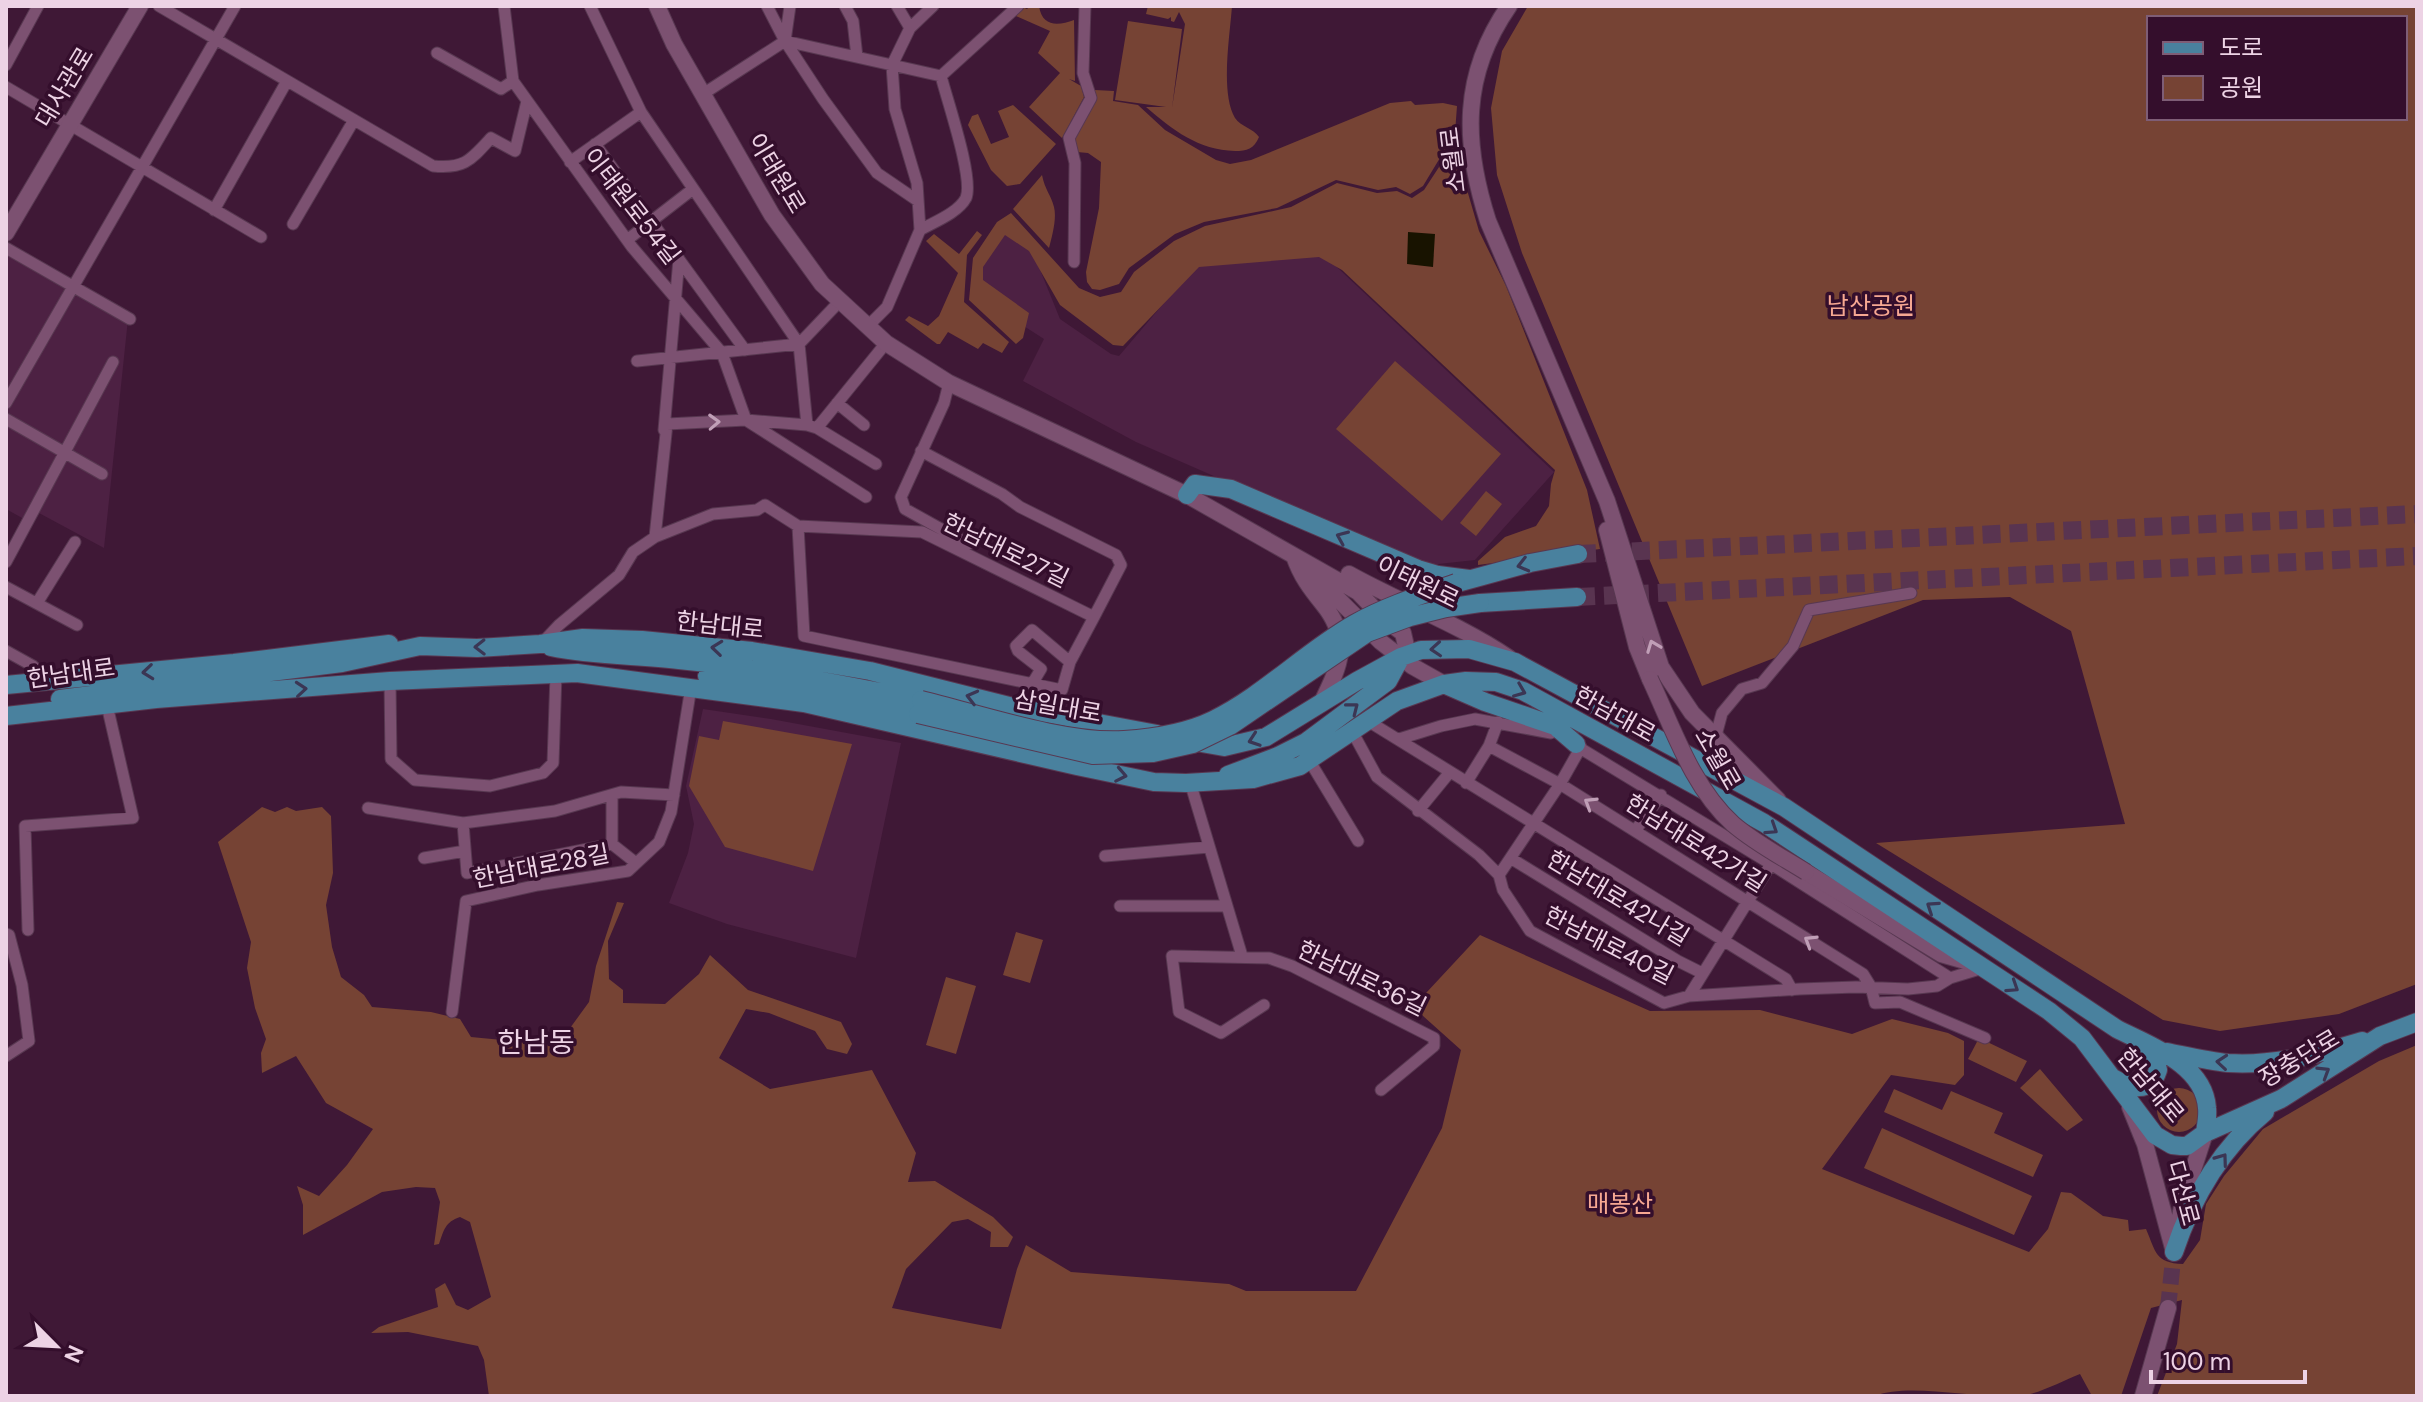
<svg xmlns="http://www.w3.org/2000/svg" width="2423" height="1402" font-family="'DM Sans','Noto Sans KR',sans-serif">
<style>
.built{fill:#4d2143}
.green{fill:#764334;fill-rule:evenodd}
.water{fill:#181300}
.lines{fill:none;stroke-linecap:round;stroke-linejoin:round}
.secondary-tunnel{stroke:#593450;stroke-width:16;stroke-dasharray:16 8;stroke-linecap:butt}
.primary-tunnel{stroke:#593450;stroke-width:18;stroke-dasharray:18 9;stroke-linecap:butt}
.street-casing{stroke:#583851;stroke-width:13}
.secondary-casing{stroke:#583851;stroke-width:18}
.primary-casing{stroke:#583851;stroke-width:20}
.street{stroke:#7c5171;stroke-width:11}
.secondary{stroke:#7c5171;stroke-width:16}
.primary{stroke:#49819e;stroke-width:18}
.secondary-bridge-casing{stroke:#583851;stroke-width:18;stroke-linecap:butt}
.primary-bridge-casing{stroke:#583851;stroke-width:20;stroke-linecap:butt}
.secondary-bridge{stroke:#7c5171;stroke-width:16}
.primary-bridge{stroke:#49819e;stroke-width:18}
.oneway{stroke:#c09fb7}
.oneway2{stroke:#3b3654}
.labels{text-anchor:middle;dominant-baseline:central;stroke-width:7;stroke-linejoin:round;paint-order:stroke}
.street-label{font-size:24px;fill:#edd3e5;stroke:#340e2c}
.park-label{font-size:24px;fill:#f7a892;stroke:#340e2c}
.quarter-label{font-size:28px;fill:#edd3e5;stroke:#340e2c}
</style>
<rect width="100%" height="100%" fill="#3f1836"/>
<path class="built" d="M1006 226 1030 245 1060 319 1111 354 1119 356 1198 263 1322 253 1554 472 1475 560 1420 566 1136 442 1023 381 1044 339 972 293V274Z
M6 254 128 319 104 548 39 513 33 524 6 509Z
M703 709 771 719 901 743 856 958 727 924 669 903 688 853 694 824 686 786Z"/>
<path class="green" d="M1030 6H1039C1042 27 1058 26 1074 20L1075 81 1069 79 1081 86 1084 97 1062 138 1029 107 1060 73 1038 53 1050 31 1016 16 1022 7 1027 9Z
M1148 6H1232C1230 35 1220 93 1235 118 1241 127 1253 128 1259 137 1254 149 1247 151 1235 151 1198 150 1173 130 1146 107H1166L1115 100 1128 21 1182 29 1172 108 1185 24 1179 12 1174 22 1171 21V17L1168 19 1146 14Z
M1528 6H2417V984L2339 1014 2220 1031 2163 1020 1876 843 2125 824 2071 631 2010 597 1923 600 1702 686 1522 253 1497 175 1491 108 1502 51ZM2149 18H2405V118H2149Z
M1095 90 1114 91 1113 101 1138 105 1165 130 1216 160 1230 164 1251 160 1390 103 1411 101 1415 105 1443 103 1457 106 1455 133 1423 186 1410 194 1396 187 1378 190 1336 180 1277 208 1204 222 1175 234 1129 268 1119 284 1100 290 1092 289 1087 282 1086 272 1099 208 1101 162 1088 153 1077 152 1072 137Z
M1013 105 1056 144 1020 184 1007 186 991 170 968 125 972 116 978 114 991 144 1009 137 998 111Z
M1456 141 1463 176 1479 231 1506 286 1587 490 1600 549 1478 565V561L1505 537 1536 526 1549 506 1551 484 1555 470 1342 270 1319 257 1199 267 1123 346 1113 345 1060 305 1029 251 1005 235 983 267V280L1029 313 1023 338 1016 344 969 300 973 258 997 222 1011 213 1079 288 1100 297 1121 292 1134 272 1174 241 1205 226 1291 207 1337 183 1377 193 1397 191 1412 198 1424 190Z
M1042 175C1045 190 1051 195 1054 207 1057 219 1052 236 1049 248L1013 209Z
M977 231 982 235 967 255 964 302 1009 342 1002 353 983 343 978 349 948 332 940 344H937L905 320 909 316 928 326 939 316 958 273 926 241 934 234 959 254Z
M1395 361 1501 454 1442 521 1336 429Z
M1486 491 1502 504 1476 536 1460 523Z
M723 721 852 744 813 871 725 847 689 786 699 736 719 740Z
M262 807 275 812 287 807 296 811 322 807 331 816 333 873 326 905 332 947 341 977 364 995 372 1007 431 1012 460 1019 471 1037 522 1042 565 1035 589 1002 596 966 617 902 624 903 608 941 609 979 623 990V1003L665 1004 699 974 710 955 748 990 841 1022 852 1044 847 1054 827 1049 815 1031 769 1013 746 1009 719 1058 770 1089 872 1070 916 1153 908 1182 935 1181 993 1217 1013 1237 1008 1247H990L991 1232 968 1219 952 1222 906 1269 892 1308 1001 1329 1017 1269 1026 1245 1071 1272 1229 1284 1246 1291H1356L1442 1128 1461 1050 1413 1007 1480 935 1650 1011 1760 1010 1852 1034 1892 1019 1948 1033 1964 1041V1075L1955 1085 1891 1075 1822 1169 2029 1252 2048 1229 2061 1192 2071 1193 2103 1216 2128 1220 2129 1231 2146 1229C2156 1252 2155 1263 2183 1264L2200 1240 2206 1204 2224 1176 2263 1129 2379 1061 2417 1045V1396H2157L2177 1344 2182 1300 2151 1308 2121 1396H2092L2080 1374C2062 1381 2039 1394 2020 1396 1980 1400 1910 1382 1875 1396H489L484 1360 478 1346 408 1332 371 1333 379 1327 438 1307 435 1289 445 1283 456 1305 468 1310 491 1297 470 1222 460 1217C445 1222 444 1230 439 1244L434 1245 440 1202 435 1188 416 1187 382 1192 303 1235V1205L297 1186 319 1196 347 1165 373 1129 326 1103 296 1056 262 1073 261 1053 266 1039 255 1008 247 968 251 942 218 842Z
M1016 932 1043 940 1030 983 1003 975Z
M946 977 976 986 956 1054 926 1045Z
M1979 1038 2027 1061 2016 1082 1968 1059Z
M2040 1069 2083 1120 2067 1131 2020 1088Z
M2157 1110a22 22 0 1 1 44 0a22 22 0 1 1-44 0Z
M1894 1089 1942 1110 1951 1091 2003 1113 1994 1133 2043 1155 2033 1177 1884 1112Z
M1882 1128 2032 1196 2014 1235 1864 1168Z"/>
<path class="water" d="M1408 232 1435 234 1433 267 1407 264Z"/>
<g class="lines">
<path class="secondary-tunnel" d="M2168 1308 2173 1260"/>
<path class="primary-tunnel" d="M1578 554 2417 514
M1577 597 2417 556"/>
<g class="street-casing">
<path id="street" d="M159 6 433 166C464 169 470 161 491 138L515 151 527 101
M504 6 513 81 632 247 722 353 746 420 866 497
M590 6 641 112 799 344 807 425
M767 6 785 41 823 99 877 173 918 201
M845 6 853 21 857 57
M897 6 910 28
M785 41 941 76C947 100 974 178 966 198 958 213 934 222 920 230
M437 53 501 89 513 81
M6 65 38 6
M941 76 1018 6
M6 87 261 237
M703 94 785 41 790 6
M595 144 745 350
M570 162 641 112
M214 210 287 81
M293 224 354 120
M627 240 693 189
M6 248 130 319
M1074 262 1075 163 1069 138 1091 98 1083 73 1085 6
M868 326 887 307 920 230 917 183 895 109 892 65 910 28 933 6
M637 361 799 344 840 301
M949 383 944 403 901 497 905 509 968 544 983 538
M6 403 235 6
M837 403 864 425
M6 419 102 474
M817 428 886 343
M664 430 679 259
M921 451 1002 494 1020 507 1116 555 1121 565 1094 617
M655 537 667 424 746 420 807 425 817 428 876 464
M6 562 113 362
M6 587 77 625
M37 603 75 542
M543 642 559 625 619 575 633 552 655 537 713 514 757 510 765 505 798 526 922 532 1094 617 1070 662 1062 690 804 636 798 526
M6 651 33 666 50 681
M390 681 391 759 415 780 490 786 543 773 553 763 556 674
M1032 684 1041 669 1018 651 1016 646 1032 630 1070 662
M1368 721 1786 979 1792 990
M1352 731 1377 777 1479 855 1499 875 1503 890 1530 931 1664 1003 1689 996 1800 989 1856 987 1908 989 1937 986 1950 978 1983 968
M1399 739 1441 726 1475 719 1551 733
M1715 739 1722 713 1742 689 1762 683 1793 646 1809 610 1911 593
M1570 742 1771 864 1950 978
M1489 746 1560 784 1863 974 1871 987 1875 1003 1900 1002 1985 1038
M1309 760 1358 841
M1190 782 1242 956
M1466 783 1489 746 1498 722
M612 795V844L636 863
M368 808 463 823 555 811 621 792 674 795
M1418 811 1450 772
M463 823 467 873 612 844
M1635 831 1661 795
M1105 856 1209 847
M424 858 465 851
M1512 859 1678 961 1702 973
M1499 875 1560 784 1581 747
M1120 906H1227
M28 930 25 826 133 818 109 714
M6 934 9 935 22 985 29 1041 6 1056
M1689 996 1771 864
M1264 1005 1221 1033 1179 1012 1172 956 1269 958 1292 966 1434 1038V1046L1381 1090
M452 1012 466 901 538 885 628 871 659 842 671 812 691 687"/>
</g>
<g class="secondary-casing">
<path id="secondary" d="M657 6 674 44 772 215 822 284 886 343 949 383 1187 495 1358 592 1383 618 1403 633 1406 646 1401 657
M1509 6C1461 75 1463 143 1488 221L1607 501 1661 667 1692 713 1778 800
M6 233 140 6
M1607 530 1637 647 1650 679
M1294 556C1301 576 1310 588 1323 604 1352 640 1340 665 1322 702
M1313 574 1381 642 1412 666 1444 684
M1349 574C1401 603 1459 624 1509 658
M1806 872 1941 954 1969 962
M2130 1107 2145 1144 2174 1252
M2178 1228 2183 1201 2205 1133
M2143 1396 2168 1308"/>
</g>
<g class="primary-casing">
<path id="primary" d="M1187 495 1195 484 1231 489 1418 569 1438 575 1469 579
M1457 583 1530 563 1578 554
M1480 603 1577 597
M551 647C593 656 636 655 679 660 760 668 840 684 921 700
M707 676 768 684 918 714
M6 685 234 663 389 644
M1446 685 1485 702 1555 726 1576 744
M60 699 342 663 420 646 477 648 540 644 583 638 642 640 752 651 870 671 1013 707 1157 734
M6 716 156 699 390 681 577 673 804 703 1077 766 1154 782 1186 783 1253 779 1300 766 1397 701 1444 684 1466 681 1496 682 1523 691 1764 823 2049 1011 2082 1038 2155 1135 2172 1145 2181 1146H2187L2205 1133 2281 1099 2380 1036 2417 1022
M1190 741 1224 747 1266 737 1357 681 1401 657 1421 650 1469 649 1515 662 1784 807 2117 1029C2150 1046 2204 1064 2207 1108 2208 1116 2206 1125 2205 1133
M1228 775 1278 756 1306 742 1388 681 1401 657
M2167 1052C2187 1056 2208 1061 2228 1063 2274 1066 2319 1054 2362 1041
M2113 1078C2130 1088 2150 1095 2158 1070L2155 1057 2146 1044
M2174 1252C2192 1198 2220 1149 2265 1112"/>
</g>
<use href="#street" class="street"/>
<use href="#secondary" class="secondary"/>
<use href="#primary" class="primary"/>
<g class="secondary-bridge-casing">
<path id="secondary-bridge" d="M1650 679C1673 728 1692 787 1733 824 1755 843 1782 857 1806 872"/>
</g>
<g class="primary-bridge-casing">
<path id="primary-bridge" d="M921 700C979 714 1066 744 1124 740 1153 738 1186 733 1213 720 1264 695 1305 652 1354 624 1386 606 1421 595 1456 583
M918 714 1093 755 1153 753 1193 744 1230 726 1367 633 1410 617 1446 608 1480 603"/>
</g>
<use href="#secondary-bridge" class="secondary-bridge"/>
<use href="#primary-bridge" class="primary-bridge"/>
</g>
<defs><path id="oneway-chevron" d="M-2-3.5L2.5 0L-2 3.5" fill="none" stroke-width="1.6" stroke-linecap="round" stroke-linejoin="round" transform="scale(2)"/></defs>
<g class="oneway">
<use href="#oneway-chevron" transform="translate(714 422) rotate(-2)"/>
<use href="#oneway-chevron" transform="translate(1653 646) rotate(-111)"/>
<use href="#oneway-chevron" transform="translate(1590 803) rotate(-148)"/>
<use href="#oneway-chevron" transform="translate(1810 941) rotate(-148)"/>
</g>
<g class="oneway2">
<use href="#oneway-chevron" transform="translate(1342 537) rotate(-157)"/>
<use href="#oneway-chevron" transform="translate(1523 565) rotate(166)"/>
<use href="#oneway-chevron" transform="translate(480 647) rotate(179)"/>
<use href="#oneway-chevron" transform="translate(717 648) rotate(-174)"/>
<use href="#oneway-chevron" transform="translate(1436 649) rotate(176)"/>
<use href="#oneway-chevron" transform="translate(148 672) rotate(174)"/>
<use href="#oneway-chevron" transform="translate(301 689) rotate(-5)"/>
<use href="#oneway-chevron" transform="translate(1520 691) rotate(22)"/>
<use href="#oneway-chevron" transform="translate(972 697) rotate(-166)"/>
<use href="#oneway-chevron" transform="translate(1353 708) rotate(-38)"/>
<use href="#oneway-chevron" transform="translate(1254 740) rotate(161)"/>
<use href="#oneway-chevron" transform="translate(1121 775) rotate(11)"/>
<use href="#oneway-chevron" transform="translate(1772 829) rotate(33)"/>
<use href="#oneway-chevron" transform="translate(1932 907) rotate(-146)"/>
<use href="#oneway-chevron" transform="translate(2013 987) rotate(33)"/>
<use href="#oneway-chevron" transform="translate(2222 1062) rotate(-175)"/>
<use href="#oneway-chevron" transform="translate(2324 1072) rotate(-32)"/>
<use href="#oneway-chevron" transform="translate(2222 1159) rotate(-54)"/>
</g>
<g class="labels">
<g class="street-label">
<text transform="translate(64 87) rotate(-59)">대사관로</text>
<text transform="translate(1453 160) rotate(-97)">소월로</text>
<text transform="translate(777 173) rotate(59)">이태원로</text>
<text transform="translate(632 206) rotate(52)">이태원로54길</text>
<text transform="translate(1006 550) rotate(26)">한남대로27길</text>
<text transform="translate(1418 582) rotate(26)">이태원로</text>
<text transform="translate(720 625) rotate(6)">한남대로</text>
<text transform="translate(71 673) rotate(-8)">한남대로</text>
<text transform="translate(1058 706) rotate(10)">삼일대로</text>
<text transform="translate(1615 714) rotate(29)">한남대로</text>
<text transform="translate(1718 759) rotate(60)">소월로</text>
<text transform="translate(1696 843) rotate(32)">한남대로42가길</text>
<text transform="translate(541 866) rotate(-11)">한남대로28길</text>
<text transform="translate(1618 898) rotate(31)">한남대로42나길</text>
<text transform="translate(1609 945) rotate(27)">한남대로40길</text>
<text transform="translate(1362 978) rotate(26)">한남대로36길</text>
<text transform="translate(2299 1058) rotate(-31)">장충단로</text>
<text transform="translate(2151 1085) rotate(50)">한남대로</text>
<text transform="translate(2183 1193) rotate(75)">다산로</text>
</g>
<g class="park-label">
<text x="1871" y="305">남산공원</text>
<text x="1620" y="1203">매봉산</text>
</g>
<g class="quarter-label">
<text x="536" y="1042">한남동</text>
</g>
</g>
<rect width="2423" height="1402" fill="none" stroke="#edd3e5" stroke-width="16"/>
<rect x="2147" y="16" width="260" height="104" fill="#340e2c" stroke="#7e5d76" stroke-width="2"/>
<rect x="2163" y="42" width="40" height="12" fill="#49819e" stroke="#7e5d76" stroke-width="2"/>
<text x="2219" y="56" font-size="24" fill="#edd3e5">도로</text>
<rect x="2163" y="76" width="40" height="24" fill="#764334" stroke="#7e5d76" stroke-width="2"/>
<text x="2219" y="96" font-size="24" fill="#edd3e5">공원</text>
<g transform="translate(56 1346) rotate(114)" stroke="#340e2c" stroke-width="6" paint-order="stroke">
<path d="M0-6L14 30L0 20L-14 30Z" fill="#edd3e5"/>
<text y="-12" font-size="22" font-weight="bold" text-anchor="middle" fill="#edd3e5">N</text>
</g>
<path d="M2151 1370v12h154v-12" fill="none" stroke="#edd3e5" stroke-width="4"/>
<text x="2163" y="1370" font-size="24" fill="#edd3e5" stroke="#340e2c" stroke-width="6" paint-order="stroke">100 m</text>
</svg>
